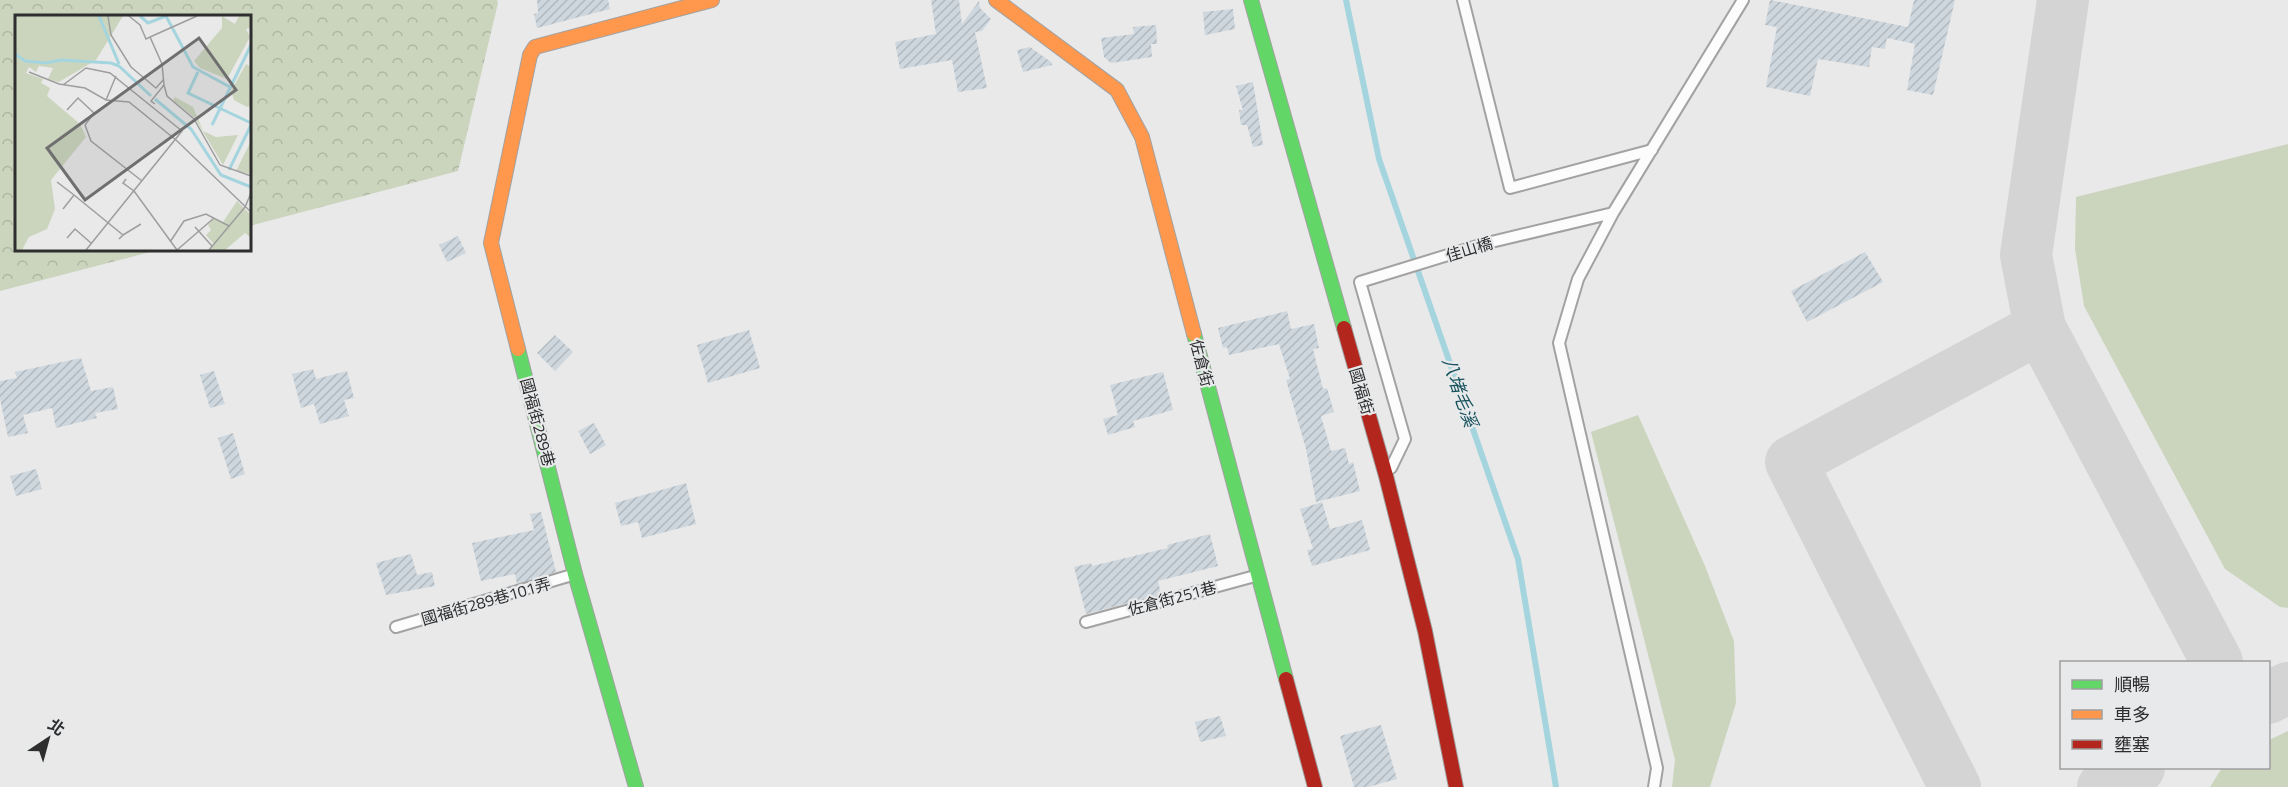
<svg xmlns="http://www.w3.org/2000/svg" width="2288" height="787" font-family="'Titillium Web','Noto Sans TC',sans-serif">
<style>
.green{fill:#cbd5bd}
.forest{fill:url(#forest-crowns)}
.lines{fill:none;stroke-linecap:round;stroke-linejoin:round}
.stream{stroke:#a4d5df;stroke-width:6}
.taxiway{stroke:#d4d4d5;stroke-width:52}
.building{fill:url(#building-hatch)}
.lane-casing{stroke:#a2a2a2;stroke-width:14}
.fast-casing{stroke:#a2a2a2;stroke-width:16}
.slow-casing{stroke:#a2a2a2;stroke-width:16}
.jam-casing{stroke:#a2a2a2;stroke-width:16}
.lane{stroke:#fcfcfc;stroke-width:10}
.fast{stroke:#63d668;stroke-width:14}
.slow{stroke:#ff974d;stroke-width:14}
.jam{stroke:#b3261e;stroke-width:14}
.labels{text-anchor:middle;dominant-baseline:central;stroke-width:4.5;stroke-linejoin:round;paint-order:stroke}
.street-label{font-size:16px;fill:#2e2e2f;stroke:#e8e9ea}
.water-label{font-size:18px;font-style:italic;fill:#17535e;stroke:#e8e9ea}
.inset-river{fill:none;stroke:#a4d5df;stroke-width:3}
.inset-road{fill:none;stroke:#9e9e9f;stroke-width:1.5}
.view{fill:#6f6f70;fill-opacity:0.15;stroke:#6f6f70;stroke-width:3}
.inset-edge{fill:none;stroke:#2e2e2f;stroke-width:3}
</style>
<defs>
<pattern id="forest-crowns" width="20" height="18" patternUnits="userSpaceOnUse" patternTransform="scale(1.5)"><rect width="20" height="18" fill="#cbd5bd"/><path d="M2 6a3 3 0 1 1 6 0M12 15a3 3 0 1 1 6 0" fill="none" stroke="#afb7a3"/></pattern>
<pattern id="building-hatch" width="6" height="6" patternUnits="userSpaceOnUse" patternTransform="scale(1.5)"><rect width="6" height="6" fill="#ced7de"/><path d="M-1 1l2-2M0 6l6-6M5 7l2-2" fill="none" stroke="#b1b9bf"/></pattern>
</defs>
<rect width="100%" height="100%" fill="#e9e9e9"/>
<path class="green" d="M2288 144V608L2280 607 2225 569 2084 306 2075 249 2076 197Z
M1638 415 1705 566 1734 641 1736 703 1710 787H1672L1675 760 1591 432Z
M2288 731V787H2210L2222 768H2268L2269 740Z"/>
<path class="forest" d="M0 0H497L498 3 458 171 249 226V16H16V249H162L0 291Z"/>
<g class="lines">
<path class="stream" d="M1346 0 1379 159 1518 559 1556 787"/>
<path class="taxiway" d="M2063 0 2026 255 2040 328 2217 662
M2268 698 2288 688
M1955 787 1791 462 2040 328
M2103 787 2139 768"/>
</g>
<path class="building" d="M537 0H608L610 9 537 28 534 14 538 13Z
M931 0H959L962 24 979 1 980 8 991 19 982 31 975 32 987 88 958 92 952 60 900 69 895 42 936 34Z
M1770 0 1908 27 1914 0H1955L1933 95 1907 90 1915 44 1887 38 1885 49 1872 47 1869 67 1818 59 1810 96 1766 87 1777 27 1765 25Z
M1233 9 1235 29 1205 35 1203 12Z
M1156 25 1157 44H1151L1152 57 1111 63 1104 57 1101 38 1134 34 1133 27Z
M1030 47 1051 62 1052 65 1023 72 1017 50Z
M1253 82 1263 145 1253 147 1247 125H1241L1239 110H1243L1236 86Z
M458 236 466 253 447 262 439 245Z
M1865 252 1883 282 1807 322 1791 291Z
M1287 311 1291 329 1314 324 1319 348 1313 349 1323 389 1327 388 1334 412 1321 416 1331 451 1345 448 1349 464 1353 462 1360 491 1316 502 1306 449 1286 380 1290 379 1279 344 1229 355 1227 347 1223 348 1218 328Z
M749 330 760 368 708 383 697 345Z
M555 335 573 352 555 371 537 353Z
M81 358 91 391 113 387 118 409 95 413 97 418 56 428 52 408 23 415 28 433 8 437 0 399V381L17 378 15 372Z
M313 369 316 379 347 371 354 398 344 400 349 416 320 424 314 404 301 408 292 374Z
M214 371 225 404 210 408 200 375Z
M1163 372 1173 410 1133 421 1135 427 1108 435 1103 419 1118 415 1110 385Z
M594 423 606 445 590 454 578 431Z
M233 433 245 474 231 479 218 438Z
M36 469 42 489 16 496 10 476Z
M686 483 696 524 642 538 638 522 621 526 615 503Z
M1322 502 1330 529 1362 520 1370 550 1312 566 1307 550 1313 549 1300 509Z
M541 512 556 572 517 584 515 574 481 581 472 543 534 530 530 514Z
M1210 534 1218 566 1158 581 1161 594 1086 614 1074 567 1091 563 1092 566 1168 548 1167 545Z
M411 554 417 575 432 572 435 586 386 595 376 563Z
M1220 716 1226 736 1200 742 1195 722Z
M1381 725 1397 779 1368 787H1354L1340 736Z"/>
<g class="lines">
<g class="lane-casing">
<path id="lane" d="M1463 0 1510 188 1652 150
M1613 213 1578 279 1559 343 1657 768 1654 787
M1391 468 1405 439 1360 282 1487 243 1613 213 1743 0
M1086 622 1255 576
M396 627 572 575"/>
</g>
<g class="fast-casing">
<path id="fast" d="M1251 0 1344 328
M1194 334 1286 679
M518 349 575 574 636 787"/>
</g>
<g class="slow-casing">
<path id="slow" d="M996 0 1117 90 1142 137 1194 334
M518 349 491 243 530 55 535 47 712 0"/>
</g>
<g class="jam-casing">
<path id="jam" d="M1344 328 1386 476 1425 631 1456 787
M1286 679 1315 787"/>
</g>
<use href="#lane" class="lane"/>
<use href="#fast" class="fast"/>
<use href="#slow" class="slow"/>
<use href="#jam" class="jam"/>
</g>
<g class="labels">
<g class="street-label">
<text transform="translate(1469 249) rotate(-17)">佳山橋</text>
<text transform="translate(1202 363) rotate(75)">佐倉街</text>
<text transform="translate(1362 391) rotate(74)">國福街</text>
<text transform="translate(538 422) rotate(75)">國福街289巷</text>
<text transform="translate(1172 598) rotate(-15)">佐倉街251巷</text>
<text transform="translate(486 601) rotate(-16)">國福街289巷101弄</text>
</g>
<g class="water-label">
<text transform="translate(1460 392) rotate(71)">八堵毛溪</text>
</g>
</g>
<g transform="translate(15 15)">
<rect width="236" height="236" fill="#e9e9e9"/>
<path d="M207 1 220 9 224 1H235V13L231 14 235 22 212 64 185 53 179 46 207 13ZM231 49 236 52 235 91 232 92 219 85 216 76ZM160 82 178 92 188 116 201 122 223 120 208 150 180 103 158 85ZM235 128V159L221 156ZM222 186 235 199V222L230 218 210 235H195L199 229 191 220 196 215 193 210 199 203 208 207Z" fill="#cbd5bd"/>
<path d="M0 1H108L81 45 44 67 33 64 38 53 24 51 21 57 14 52 11 58 28 64 26 68 35 73 32 81 65 109 71 122 36 165 40 194 32 214 14 222 7 235H0Z" fill="#cbd5bd"/>
<path class="inset-river" d="M84 1 104 49M125 1 133 8 151 1M151 1 178 52 215 72M0 39 10 46 31 48 46 45 96 48 104 51 136 81M183 57 173 78 236 108M140 84 176 114 206 160 236 172M197 110 236 30M214 155 236 110"/>
<path class="inset-road" d="M93 1 96 20 116 52 141 73 149 64M114 1 125 10 131 24 135 22 147 49 149 70 136 86 140 89M135 22 182 1M14 57 44 69 70 73 91 85 114 87 161 125 236 197M48 70 71 53 95 58 167 116 71 235M149 70 152 81 179 104 205 150 236 161M91 85 101 61M52 95 63 83 79 98 70 110 76 126 127 166M111 164 108 168 119 176M42 167 59 180M119 176 162 235M48 194 59 180 108 220 104 224M180 212 197 231M108 220 126 209M52 223 60 214 76 228M155 227 169 206 191 199 214 211M162 235 199 203M194 235 230 192 236 178"/>
<path class="view" d="M184 23 221 75 70 185 32 133Z"/>
<rect width="236" height="236" class="inset-edge"/>
</g>
<rect x="2060" y="661" width="210" height="108" fill="#e8e9ea" stroke="#9e9e9f" stroke-width="1.5"/>
<rect x="2072" y="680" width="30" height="9" fill="#63d668" stroke="#9e9e9f" stroke-width="1.5"/>
<text x="2114" y="691" font-size="18" fill="#2e2e2f">順暢</text>
<rect x="2072" y="710" width="30" height="9" fill="#ff974d" stroke="#9e9e9f" stroke-width="1.5"/>
<text x="2114" y="721" font-size="18" fill="#2e2e2f">車多</text>
<rect x="2072" y="740" width="30" height="9" fill="#b3261e" stroke="#9e9e9f" stroke-width="1.5"/>
<text x="2114" y="751" font-size="18" fill="#2e2e2f">壅塞</text>
<g transform="translate(48 739) rotate(36)" stroke="#e8e9ea" stroke-width="4.5" paint-order="stroke">
<path d="M0-4.5L10 22L0 15L-10 22Z" fill="#2e2e2f"/>
<text y="-9" font-size="16" font-weight="bold" text-anchor="middle" fill="#2e2e2f">北</text>
</g>
</svg>
